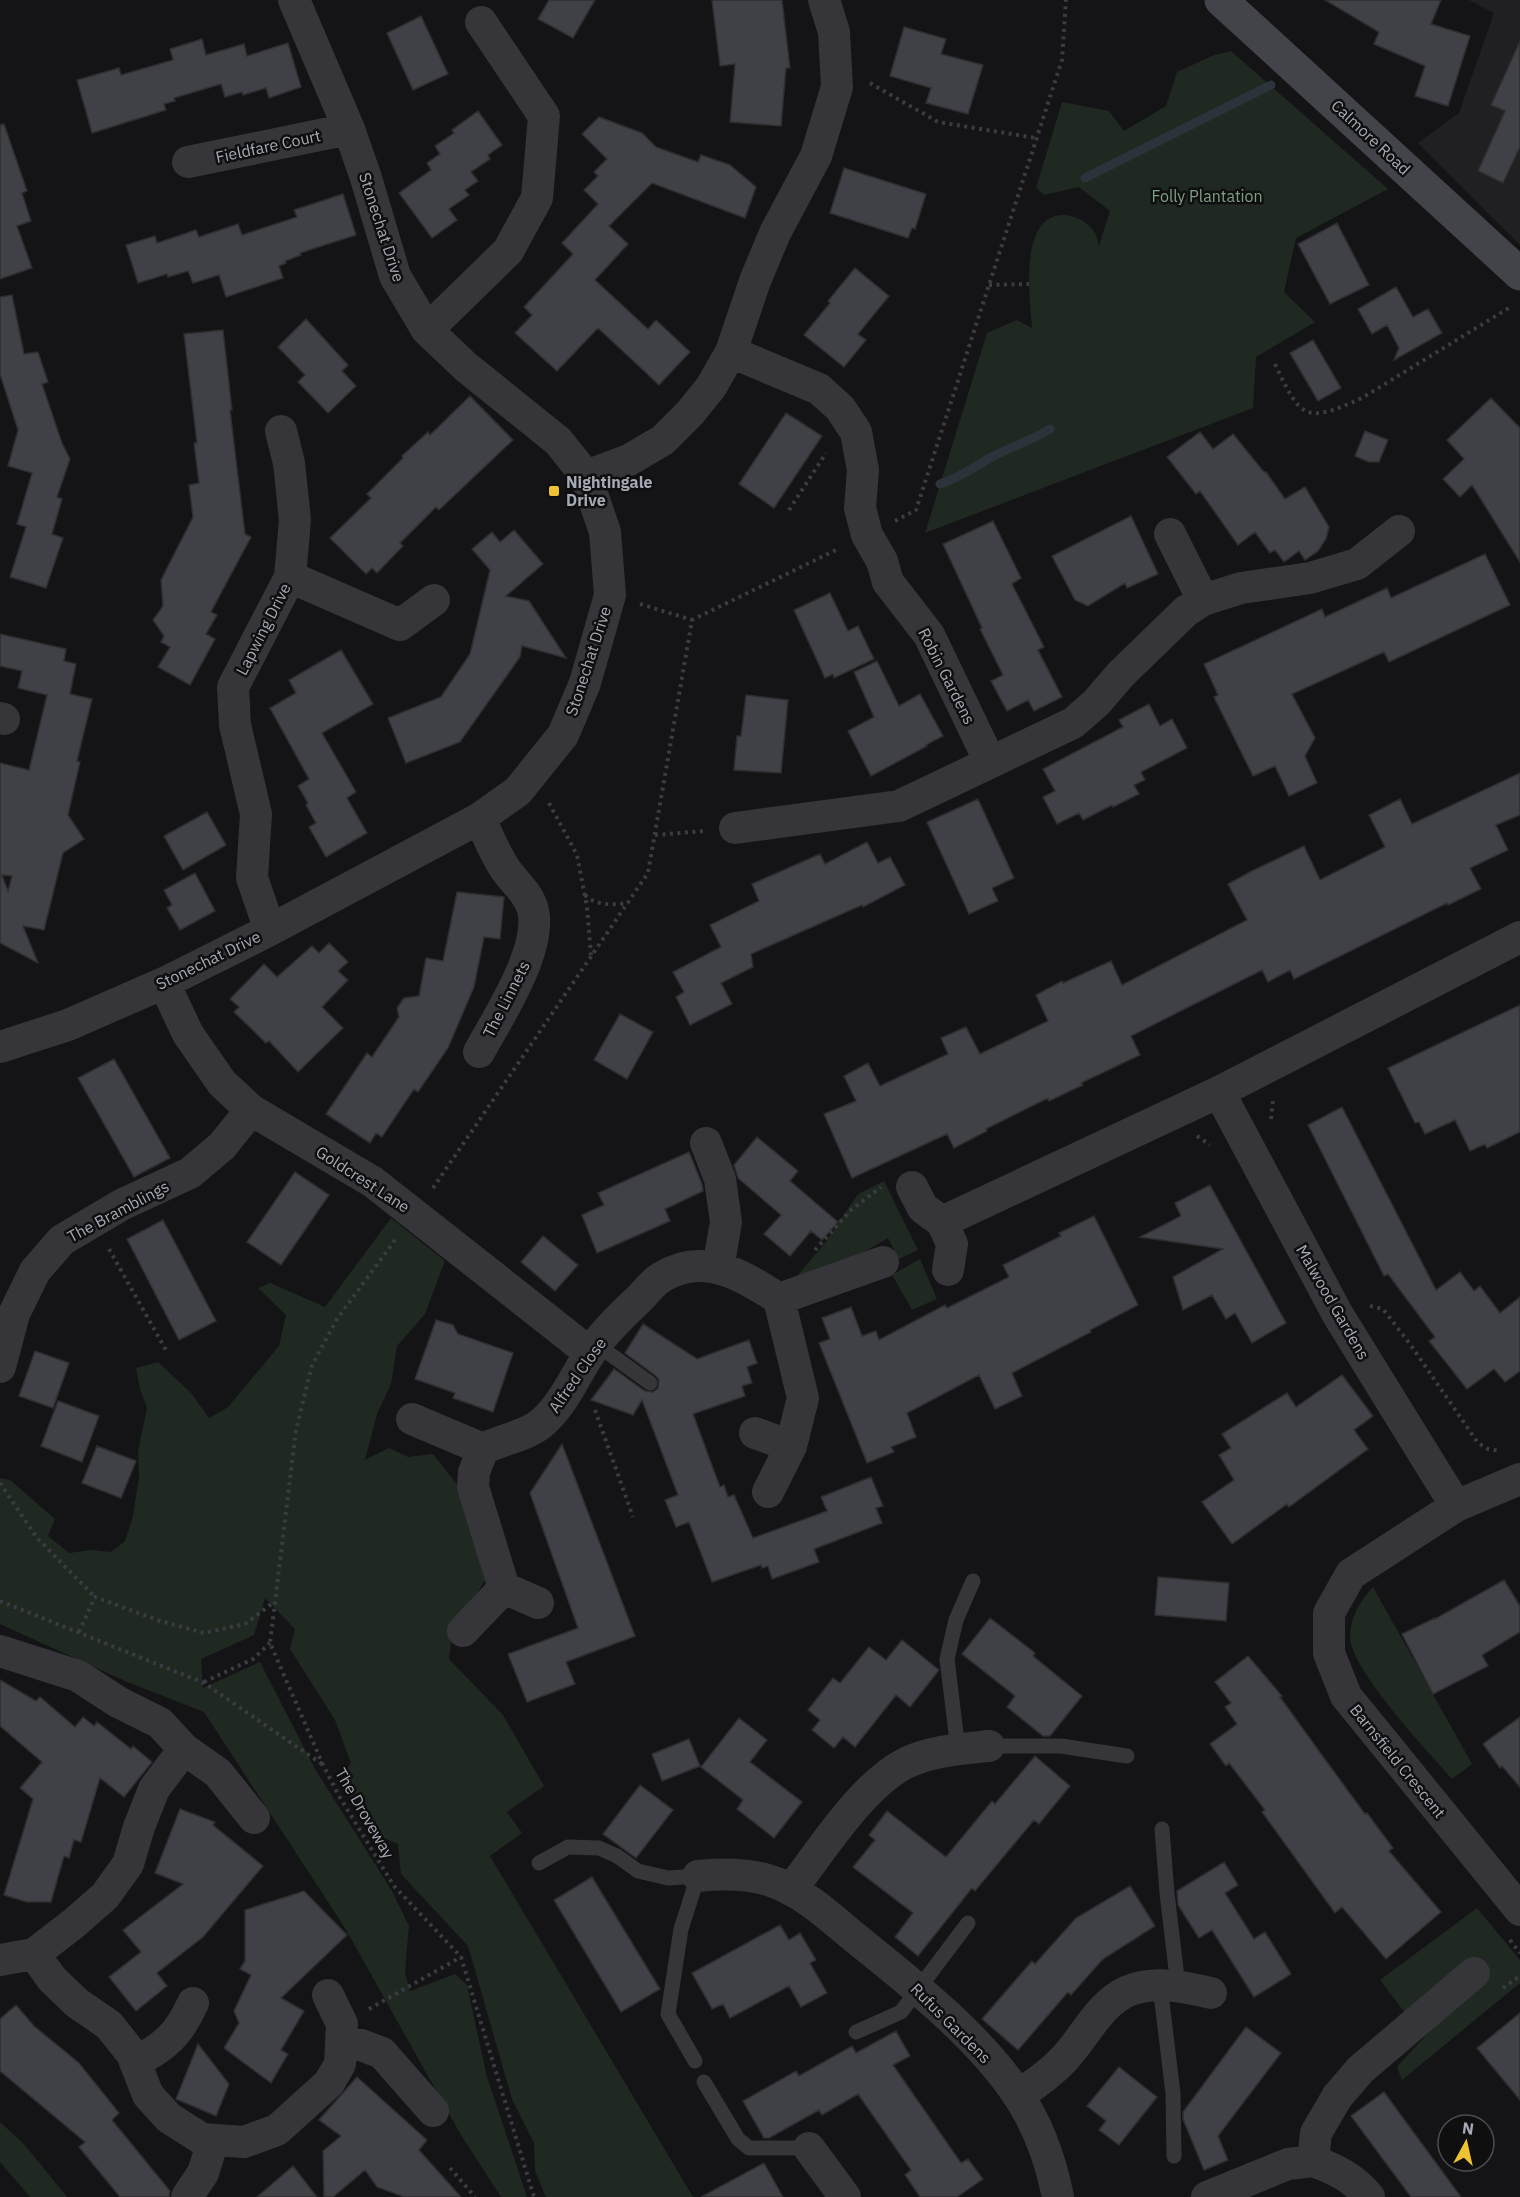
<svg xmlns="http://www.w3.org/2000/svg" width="1520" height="2197" font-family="'IBM Plex Sans',sans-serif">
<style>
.built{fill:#202022}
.green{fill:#202822}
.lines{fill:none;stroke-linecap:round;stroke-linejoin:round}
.stream{stroke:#2c333b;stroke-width:9}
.building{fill:#404146;stroke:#2e2e31;stroke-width:1.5;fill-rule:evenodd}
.path{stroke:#3b3c41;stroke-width:4;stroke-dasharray:3 4.5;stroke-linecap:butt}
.lane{stroke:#35353a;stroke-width:15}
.street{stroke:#35353a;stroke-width:32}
.secondary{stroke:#43444a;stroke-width:33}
.poi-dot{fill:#eec233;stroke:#0f0f10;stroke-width:2}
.labels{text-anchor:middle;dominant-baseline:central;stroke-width:5;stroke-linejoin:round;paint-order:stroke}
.street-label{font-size:16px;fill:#a6a9b6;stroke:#0f0f10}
.park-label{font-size:16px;fill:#7da083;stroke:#0f0f10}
.poi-label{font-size:16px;font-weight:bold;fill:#a6a9b6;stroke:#0f0f10;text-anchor:start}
</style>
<rect width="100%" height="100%" fill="#141416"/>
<path class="built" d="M1469 0H1520V245L1418 143 1459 113 1494 13Z"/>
<path class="green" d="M1231 51 1388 189 1296 238 1284 292 1315 322 1256 357 1253 408 925 533 987 333 1017 320 1032 328C1030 298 1018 215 1064 215 1076 215 1089 223 1095 233 1097 237 1098 243 1099 246L1110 211 1079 187 1044 195 1036 188 1062 102 1109 111 1124 131 1166 106 1177 72 1214 55Z
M884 1181 918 1250 899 1259 888 1238 831 1271 797 1276 825 1243 858 1194Z
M391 1218 445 1261 425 1314 397 1346 391 1384 377 1414 365 1460 389 1448 408 1457 433 1454 466 1496 487 1577 452 1633 449 1659 503 1715 544 1786 507 1812 522 1833 490 1856 693 2197H546L535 2171 534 2143 512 2099 468 1946 401 1874 398 1844 377 1835 339 1782 351 1763 335 1720 290 1649 295 1629 265 1598 254 1635 201 1659 203 1688 260 1662 315 1769 392 1891 409 1926 405 1972 410 1991 455 1974 467 1985 487 2077 527 2197H501L461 2135 345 1928 204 1712 125 1681 0 1624V1478L10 1480 55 1519 48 1536 69 1553 91 1550 111 1552 125 1541 133 1516 139 1477 138 1451 147 1408 140 1389 136 1368 158 1362 191 1393 209 1418 228 1407 279 1346 286 1315 258 1288 270 1283 325 1307Z
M920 1259 937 1299 912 1310 892 1275Z
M1373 1587 1472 1764 1452 1779C1428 1751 1350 1670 1350 1636 1350 1617 1361 1600 1373 1587Z
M1477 1908 1520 1960V1983L1402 2080 1397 2067 1448 2011 1405 2013 1380 1980Z
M0 2122 24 2144 67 2197H30L0 2162Z"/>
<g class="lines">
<path class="stream" d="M1085 178 1271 85
M940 484C959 478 973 468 990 458 1010 447 1031 441 1050 429"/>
</g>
<path class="building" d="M549 0H595L573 38 538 19Z
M712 0H782L790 68H786L781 126 730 122 735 64 720 66Z
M1325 0H1441L1431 24 1470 36 1448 106 1415 96 1425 66 1374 44 1379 32Z
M421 16 448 74 413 90 387 33Z
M904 27 946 39 941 54 983 65 968 114 926 103 931 88 890 76Z
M202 39 206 55 244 44 247 56 288 43 301 87 269 98 266 88 243 95 242 92 225 97 221 84 174 98 175 101 164 104 166 110 92 133 77 80 119 68 121 75 173 60 170 49Z
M1520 41V147L1503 183 1478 171 1505 111 1491 105Z
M478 111 502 145 488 155 490 159 471 172 478 181 465 190 469 195 449 209 457 220 432 238 399 193 431 170 427 163 440 154 435 146 454 133 452 130Z
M599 117 642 133 656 147 698 162 701 155 730 165 756 187 745 218 652 183 609 226 628 244 595 280 648 329 656 320 690 352 659 385 598 328 557 371 515 333 532 315 524 307 573 254 562 243 598 204 584 190 598 176 594 172 607 159 582 134Z
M4 124 27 191 22 193 31 221 17 226 32 268 0 279V125Z
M844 168 926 194 915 229 912 228 908 238 830 213Z
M343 194 356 235 300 253 301 255 285 261 286 263 279 266 283 278 226 297 219 275 193 283 188 271 168 277 167 274 138 283 126 245 155 236 157 243 196 230 199 237 238 224 242 235 297 217 294 210Z
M1337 223 1369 285 1330 304 1298 244Z
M855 268 889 296 858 334 866 340 844 367 804 335 830 303 828 301Z
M1396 287 1413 317 1428 309 1442 333 1394 360 1399 348 1387 325 1372 334 1358 309Z
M12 295 24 354 38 352 48 382 42 384 62 443 70 459 57 497 62 499 52 534 63 538 46 588 10 577 26 527 17 524 32 473 8 466 18 430 0 374V297Z
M306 319 348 365 342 371 356 386 328 413 298 382 305 375 278 347Z
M223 330 232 410H230L245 534 251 537 211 612 217 615 206 634 215 639 190 685 158 667 170 647 161 642 164 636 153 620 163 606 161 580 193 517 189 485 199 483 194 443H197L184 334Z
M1313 340 1341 388 1318 401 1290 353Z
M470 396 513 440 439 510 436 507 400 543 403 546 377 573 372 568 366 574 330 538 371 498 367 494 403 458 402 456 428 432 430 435Z
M1491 398 1520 428V562L1472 485 1460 497 1443 479 1464 459 1447 440Z
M786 413 822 436 774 508 739 484Z
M1365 431 1388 440 1379 462H1369L1355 456Z
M1200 432 1213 449 1233 434 1264 472H1266L1285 499 1305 487 1329 527 1326 539 1318 551 1305 560 1299 551 1284 562 1275 550 1270 553 1255 532 1238 545 1200 491 1196 494 1167 457Z
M1131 516 1158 574 1127 588 1125 583 1088 606 1075 600 1052 556Z
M993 521 1021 578 1012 584 1044 647 1038 650 1062 697 1034 711 1028 700 1007 711 991 681 1003 675 980 629 982 628 943 544Z
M514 530 543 564 506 596 529 601 566 658 522 646 520 657 460 742 406 763 388 718 441 697 470 654 490 570 472 549 492 532 500 542Z
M1485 554 1510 605 1389 662 1384 652 1292 694 1315 738 1305 756 1317 783 1289 796 1275 766 1253 776 1214 697 1218 695 1204 664 1322 609 1325 617 1387 588 1391 598Z
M830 593 848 631 858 626 874 659 834 678 833 674 825 678 794 610Z
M0 634 66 649 64 661 76 664 70 694 92 699 77 761 80 762 68 815 84 839 63 853 44 930 23 926 38 963 0 943V763L29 770 47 695 18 688 22 671 0 666ZM2 875 12 876 8 891Z
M341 650 373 704 322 733 356 792 347 798 367 833 326 857 309 827 316 823 306 805 308 803 298 786 309 779 270 708 296 693 289 680Z
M877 661 899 706 920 694 943 736 926 745 927 746 871 776 848 731 874 717 854 672Z
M746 695 788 700 781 773 734 770 737 736H741Z
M1149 704 1160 726 1172 719 1187 748 1141 772 1145 780 1134 785 1139 794 1113 807 1112 805 1083 820 1079 813 1057 824 1043 797 1055 791 1043 769 1123 727 1119 720Z
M1520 773V815L1496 825 1508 850 1470 868 1481 889 1448 905 1447 903 1294 979 1290 970 1268 982 1262 970 1131 1036 1140 1055 1081 1083 1083 1085 1049 1101 1048 1098 986 1129 987 1131 954 1148 947 1134 852 1178 824 1114 856 1101 844 1076 868 1063 880 1086 948 1054 941 1038 966 1027 980 1054 1048 1021 1036 995 1062 981 1063 983 1111 961 1122 985 1247 920 1228 884 1250 872 1304 846 1320 880 1385 847 1369 815 1400 799 1412 824Z
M978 799 1014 878 992 888 998 901 969 914 927 822Z
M207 812 226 845 183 870 164 836Z
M867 842 878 863 890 857 905 885 863 907 862 905 751 954 753 967 721 983 732 1004 690 1025 676 997 684 992 673 972 721 947 710 925 759 901 752 884 820 854 825 864Z
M195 873 215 911 180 930 167 908 172 905 164 890Z
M457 892 504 897 500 939 484 937 474 987 448 1048 418 1092 414 1089 382 1137 376 1133 370 1143 326 1114 367 1053 372 1057 399 1017 397 1008 404 998 419 996 426 958 443 961Z
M329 943 348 962 338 971 348 980 322 1007 343 1028 298 1072 269 1041 266 1043 234 1012 239 1007 230 999 264 964 277 977 312 946 319 953Z
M1520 1005V1132L1487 1148 1485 1144 1470 1151 1455 1120 1425 1134 1419 1122 1415 1123 1388 1068Z
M620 1014 653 1032 627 1079 594 1060Z
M114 1059 170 1158 134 1177 78 1078Z
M1342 1107 1436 1290 1460 1272 1474 1291 1480 1286 1500 1313 1520 1297V1371L1505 1382 1494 1369 1467 1389 1429 1341 1435 1337 1388 1274 1384 1276 1308 1125Z
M757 1137 798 1171 790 1181 838 1222 822 1240 811 1231 790 1256 764 1234 781 1215 738 1178 734 1165Z
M689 1152 702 1184 703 1191 665 1209 670 1221 597 1253 582 1215 604 1205 598 1193Z
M295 1172 329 1195 281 1265 247 1242Z
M1210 1185 1286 1323 1252 1343 1235 1313 1226 1319 1212 1295 1183 1310 1173 1277 1223 1249 1140 1237 1181 1216 1175 1203Z
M1094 1216 1138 1305 1090 1330 1091 1332 1012 1373 1022 1396 995 1409 979 1375 907 1413 916 1437 891 1447 894 1452 867 1463 819 1343 830 1339 822 1318 851 1307 862 1336 876 1331 879 1340 945 1305 947 1308 1009 1277 1003 1265 1061 1236 1059 1233Z
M163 1220 216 1321 179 1340 127 1239Z
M543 1236 578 1265 555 1291 521 1262Z
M436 1320 453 1325 458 1334 513 1353 493 1412 453 1398 455 1393 415 1379Z
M643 1324 697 1359 749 1340 757 1363 747 1367 752 1383 742 1386 745 1396 693 1414 720 1487 724 1485 728 1497 734 1495 753 1538 827 1511 821 1497 871 1477 883 1506 876 1508 882 1523 814 1549 819 1562 772 1579 768 1566 762 1568 761 1565 712 1582 689 1522 676 1527 665 1500 678 1495 642 1400 633 1415 591 1400 614 1369 645 1391 653 1392 658 1388 659 1380 656 1376 625 1353Z
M35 1351 69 1363 53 1408 19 1396Z
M1342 1375 1373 1416 1354 1430 1368 1449 1289 1507 1287 1504 1232 1544 1202 1502 1234 1480 1219 1455 1231 1448 1222 1434 1287 1393 1296 1407Z
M58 1401 99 1416 82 1462 41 1446Z
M562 1444 635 1636 566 1662 575 1684 527 1702 508 1654 578 1628 530 1493Z
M97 1446 136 1461 121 1498 82 1483Z
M1158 1577 1229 1583 1226 1621 1155 1615Z
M1504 1580 1520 1606V1632L1482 1655 1488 1666 1433 1694 1402 1634 1435 1618V1619Z
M990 1618 1035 1653 1033 1656 1082 1696 1050 1736H1043L1007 1707 1015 1696 962 1654Z
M902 1640 939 1670 910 1707 896 1695 855 1747 843 1737 834 1748 812 1730 820 1720 808 1710 833 1678 840 1683 869 1647 886 1660Z
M1248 1656 1282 1696 1280 1697 1324 1758 1365 1814 1367 1813 1393 1848 1389 1851 1441 1912 1386 1959 1342 1907 1335 1913 1262 1812 1265 1810 1229 1763 1226 1766 1210 1744 1237 1724 1225 1707 1231 1703 1215 1682Z
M0 1680 36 1701 40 1697 75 1727 83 1717 94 1726 97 1722 131 1749 133 1746 152 1762 124 1797 100 1778 81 1842 74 1840 69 1858 64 1856 51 1902H27L4 1895 33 1799 20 1788 42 1762 0 1726Z
M1520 1717V1787L1502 1766 1500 1768 1483 1744Z
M739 1718 767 1740 750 1762 802 1802 774 1838 737 1809 743 1800 701 1767Z
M689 1739 700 1766 662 1781 652 1754Z
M1035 1756 1070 1786 1039 1824 1034 1820 975 1891 972 1888 918 1956 895 1937 913 1913 853 1867 875 1840 869 1835 887 1811 946 1857 992 1801 995 1804Z
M640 1785 673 1810 636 1858 603 1834Z
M180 1809 215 1822 213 1825 263 1866 203 1937 157 1973 167 1986 136 2011 109 1977 141 1952 123 1930 183 1884 155 1873Z
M1224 1862 1238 1885 1225 1893 1254 1939 1265 1932 1291 1974 1254 1997 1212 1930 1199 1938 1178 1905 1177 1891Z
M592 1877 660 1989 621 2012 554 1900Z
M1130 1886 1155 1926 1103 1959 1071 1995 1068 1992 1018 2050 982 2019 1032 1961 1035 1964 1076 1918Z
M304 1891 347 1935 281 1998 304 2011 281 2050 288 2054 271 2083 224 2048 239 2023 234 2011 251 1975 240 1969 245 1961V1910Z
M780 1925 789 1940 800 1933 816 1960 810 1963 827 1993 801 2007 789 1986 730 2018 723 2004 712 2009 692 1973Z
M16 2005 34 2026 79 2063 119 2113 112 2120 170 2191 169 2197H120L79 2147 85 2142 0 2071V2019Z
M1520 2013V2100L1477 2048Z
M1246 2027 1281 2053 1218 2136 1228 2160 1204 2170 1183 2119V2112Z
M896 2031 910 2056 893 2065 961 2163 968 2159 983 2179 957 2197H920L905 2175 911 2170 858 2094 822 2115 819 2110 769 2138H764L743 2101 796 2071 799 2076 852 2046 856 2053Z
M198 2044 229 2084 216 2116 176 2099Z
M1119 2067 1157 2097 1119 2145 1099 2130 1106 2121 1087 2106Z
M357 2077 427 2140 419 2150 461 2197H404L377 2187 365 2170 333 2197H324L323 2151 341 2136 319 2120Z
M1384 2092 1461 2197H1411L1351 2116Z
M764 2163 783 2197H701Z
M293 2166 317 2197H257Z"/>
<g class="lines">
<path class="path" d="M870 83 938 122 1036 138
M989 285 1029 284
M1275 364C1301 419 1305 424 1362 398L1512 306
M789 510 826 453
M895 521 916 510 1062 60 1066 0
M640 604 692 620
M549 803 577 855 587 907 591 955
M655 835 705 831
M585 895C596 906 614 905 628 903
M1271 1119 1273 1100
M1197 1136 1210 1145
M433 1188 648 873 692 620 840 548
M395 1240 337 1319 312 1365 296 1430 270 1643 323 1765 339 1796 394 1886 461 1957 534 2197
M109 1249 167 1352
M815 1250 851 1210 881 1187
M1370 1306 1383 1309 1410 1344 1478 1443 1488 1449 1501 1451
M595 1410 633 1517
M0 1483 37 1538 95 1597
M0 1601 204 1683 322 1764
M79 1632 95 1597 160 1621 204 1633 245 1624 274 1602
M204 1682 253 1659 270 1643
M1510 1940 1520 1953
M1503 1988 1520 1976
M369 2009 461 1957
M450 2168 475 2197"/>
<path class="lane" d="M596 1344 650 1383
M989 1746H1061L1127 1756
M958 1750 947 1659 956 1620 973 1581
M1162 1829 1167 1893 1178 1986
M539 1863 568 1847 599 1848 617 1856 638 1871 668 1878 698 1876 681 1929 668 2014 695 2061
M1160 1986 1173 2093 1174 2156
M856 2032 901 2012 968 1923
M704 2082 738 2139 749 2148H809"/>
<path class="street" d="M188 162 349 129
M427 330 508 251 537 198 544 116 481 22
M731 352 819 389 840 408 856 432 863 470 860 508 867 535 882 561 888 582 929 635 990 762
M586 476 629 460 663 440 690 413 711 387 731 352 755 281 775 233 816 156 837 87 834 32 824 0
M1170 534 1203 600
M290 577 400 625 434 600
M0 718 4 719
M735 828 899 806 1073 723 1096 703 1121 674 1186 611 1203 600 1241 588 1310 578 1357 564 1399 531
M270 930 252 878 256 814 235 725 233 687 290 577 295 520 289 463 281 431
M164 983 188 1034 222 1083 251 1110 373 1182 590 1353
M0 1047 68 1025 164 983 270 930 422 849 480 818 518 791 563 735 585 683 610 595 605 532 586 476 558 441 466 367 427 330 395 276 366 178 349 129 294 0
M479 1052C498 1017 551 938 529 900 523 888 511 879 504 867 494 852 487 834 480 818
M1219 1092 1338 1315 1456 1506
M706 1143 720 1179 726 1222 718 1268
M912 1187 923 1208 942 1222 952 1244 948 1270
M942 1222 1219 1092 1520 937
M0 1367 14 1314 35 1271 62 1240 123 1204 190 1173 222 1146 251 1110
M412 1419 483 1449
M755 1433 791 1446
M1520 1479 1456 1506 1351 1574 1329 1613V1653L1346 1696 1520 1910
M768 1492 791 1446 803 1398 779 1299
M504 1588 538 1603
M463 1631 504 1588 473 1487 474 1472 483 1449C502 1439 528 1436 544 1421 567 1400 577 1370 595 1346 607 1329 624 1313 639 1299 646 1292 653 1282 662 1277 704 1251 744 1276 779 1299L883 1262
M0 1651 78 1676 118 1702 160 1723 184 1749 218 1773 254 1818
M698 1876C722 1874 748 1873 771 1881 802 1891 829 1916 854 1937 911 1983 977 2034 1018 2095 1038 2125 1051 2162 1058 2197
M791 1890C821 1851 861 1787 904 1764 929 1751 960 1749 989 1746
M34 1954 52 1979 77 2003 109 2025 132 2054 148 2095 169 2118 202 2139 244 2142 277 2130 329 2083 340 2064 342 2024 328 1995
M0 1960 34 1954 73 1924 105 1896 128 1864 139 1827 154 1789 184 1749
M341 2044 361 2045 382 2053 433 2111
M135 2062C165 2047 179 2034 193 2003
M1018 2095C1036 2084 1051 2073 1065 2058 1086 2035 1099 2004 1128 1991 1154 1980 1185 1987 1211 1993
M809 2148 845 2197
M1313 2161C1335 2169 1354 2178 1369 2197
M187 2197 203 2173 213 2141
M1207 2197 1288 2164 1313 2161 1316 2133 1337 2097 1360 2070 1474 1973"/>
<path class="secondary" d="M1221 0 1520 274"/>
</g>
<rect class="poi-dot" x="548" y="485" width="12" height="12" rx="3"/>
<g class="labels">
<g class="street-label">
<text transform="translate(1371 137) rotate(43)">Calmore Road</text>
<text transform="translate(268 146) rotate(-12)">Fieldfare Court</text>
<text transform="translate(382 227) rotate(72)">Stonechat Drive</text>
<text transform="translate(263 629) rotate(-63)">Lapwing Drive</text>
<text transform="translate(588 661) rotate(-72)">Stonechat Drive</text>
<text transform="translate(947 676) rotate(63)">Robin Gardens</text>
<text transform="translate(208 960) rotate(-26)">Stonechat Drive</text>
<text transform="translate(506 999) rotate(-63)">The Linnets</text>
<text transform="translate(363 1179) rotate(33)">Goldcrest Lane</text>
<text transform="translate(118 1211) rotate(-28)">The Bramblings</text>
<text transform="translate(1333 1302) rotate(60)">Malwood Gardens</text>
<text transform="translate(577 1375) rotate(-55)">Alfred Close</text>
<text transform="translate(1398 1761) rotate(51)">Barnsfield Crescent</text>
<text transform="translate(365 1813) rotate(60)">The Droveway</text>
<text transform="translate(951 2023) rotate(45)">Rufus Gardens</text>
</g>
<g class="park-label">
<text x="1207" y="196">Folly Plantation</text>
</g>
<g class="poi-label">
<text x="566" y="482">Nightingale<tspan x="566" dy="18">Drive</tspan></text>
</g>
</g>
<g transform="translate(1466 2143) rotate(8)"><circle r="28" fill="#0f0f10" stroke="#4b4d52" stroke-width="1.5"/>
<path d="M0-4.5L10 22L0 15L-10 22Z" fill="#eec233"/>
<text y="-9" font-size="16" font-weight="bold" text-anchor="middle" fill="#a6a9b6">N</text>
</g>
</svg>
